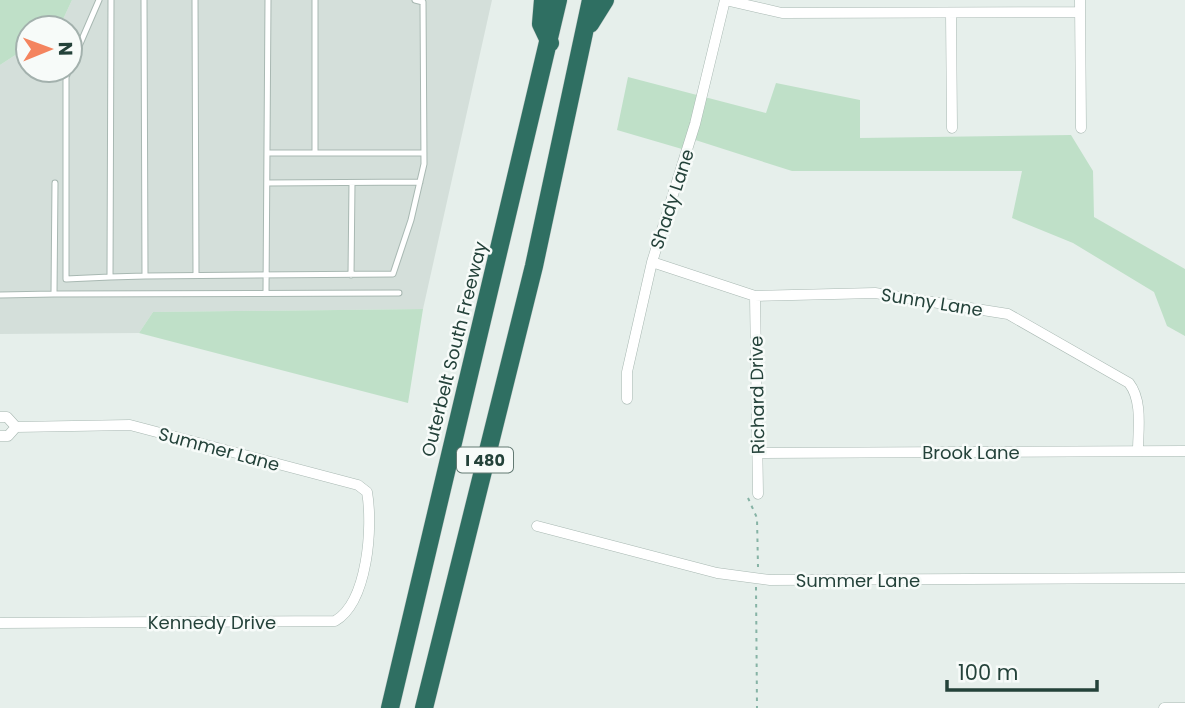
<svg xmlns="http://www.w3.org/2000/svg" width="1185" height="708" font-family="Poppins,sans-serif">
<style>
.built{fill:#d4dfda}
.green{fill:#bfe0c8}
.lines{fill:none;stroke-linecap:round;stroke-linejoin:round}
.lane-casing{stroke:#a8b8b2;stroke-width:7}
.street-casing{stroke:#a8b8b2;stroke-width:11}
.highway-casing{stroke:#c2cac8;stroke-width:19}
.path{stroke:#86b3a5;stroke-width:2;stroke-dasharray:3.5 5;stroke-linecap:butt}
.lane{stroke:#fff;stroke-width:5}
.street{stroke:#fff;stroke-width:10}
.highway{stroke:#2f6f62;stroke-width:18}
.labels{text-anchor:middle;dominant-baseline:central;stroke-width:5;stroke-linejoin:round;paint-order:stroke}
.shield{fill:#f7fbf9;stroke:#637a73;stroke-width:2}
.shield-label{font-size:16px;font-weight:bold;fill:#24423a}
.street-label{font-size:18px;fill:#24423a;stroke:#f7fbf9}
</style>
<rect width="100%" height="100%" fill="#e6efeb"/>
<path class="built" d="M72 0H492L423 309 153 312 139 333 0 334V65L20 52H28V70H70V28H59Z"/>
<path class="green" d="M0 0H72L59 28H28V52H20L0 65Z
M628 77 766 113 776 83 860 100V138L1071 135 1093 171 1094 217 1185 269V336L1167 326 1154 292 1073 243 1012 218 1022 171H792L686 137 682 149 617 130Z
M423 309 408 403 139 333 153 312Z"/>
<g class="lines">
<g class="lane-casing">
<path id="lane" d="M111 0 110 277 145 276
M144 0 145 276 393 274 411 220 424 164 423 2 415 0
M195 0 196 275
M315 0V153H424
M70 67 99 0
M69 70 66 77V279L110 277
M267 153H315
M267 183 420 182
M351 275 352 183
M266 293 268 0
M54 294 399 293
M0 295 54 294 55 183"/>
</g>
<g class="street-casing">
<path id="street" d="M1080 0 1081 128
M951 13 952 128
M652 262 755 296 875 293 1008 314 1129 383C1143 401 1138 430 1138 451
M755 296 758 494
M627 399V372L652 262 695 124 725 0 782 13 1080 12
M0 417H7L16 427
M0 436H8L16 427 130 425 358 485 367 492C373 526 368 602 335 621L0 623
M758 453 1185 451
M537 526 717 573 770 580 1185 578
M1164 708H1185"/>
</g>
<g class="highway-casing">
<path id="highway" d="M543 0 541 24 550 43
M590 24 605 0
M390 708 558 0
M424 708 534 266 591 0"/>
</g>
<path class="path" d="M748 498 757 518 758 567
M756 587 757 708"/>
<use href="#lane" class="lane"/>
<use href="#street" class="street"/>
<use href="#highway" class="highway"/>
</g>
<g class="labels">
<rect class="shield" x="457" y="447.5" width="56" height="25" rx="5"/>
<g class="shield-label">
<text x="485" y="460">I 480</text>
</g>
<g class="street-label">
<text transform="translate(672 199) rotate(-72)">Shady Lane</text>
<text transform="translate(932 302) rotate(9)">Sunny Lane</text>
<text transform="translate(454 349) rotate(-76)">Outerbelt South Freeway</text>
<text transform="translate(757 395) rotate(-91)">Richard Drive</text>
<text transform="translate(219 449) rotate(15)">Summer Lane</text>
<text x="971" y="452">Brook Lane</text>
<text x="858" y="580">Summer Lane</text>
<text x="212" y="622">Kennedy Drive</text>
</g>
</g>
<g transform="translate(49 49) rotate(89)"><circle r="33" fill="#f7fbf9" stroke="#a3b1ad" stroke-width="2"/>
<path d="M0-5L12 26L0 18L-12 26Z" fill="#f4845f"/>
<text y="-10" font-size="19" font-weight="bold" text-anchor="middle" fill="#24423a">N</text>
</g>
<path d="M947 680v10h150v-10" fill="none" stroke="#24423a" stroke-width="3.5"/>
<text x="958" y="680" font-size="21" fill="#24423a" stroke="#f7fbf9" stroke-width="5" paint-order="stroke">100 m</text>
</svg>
